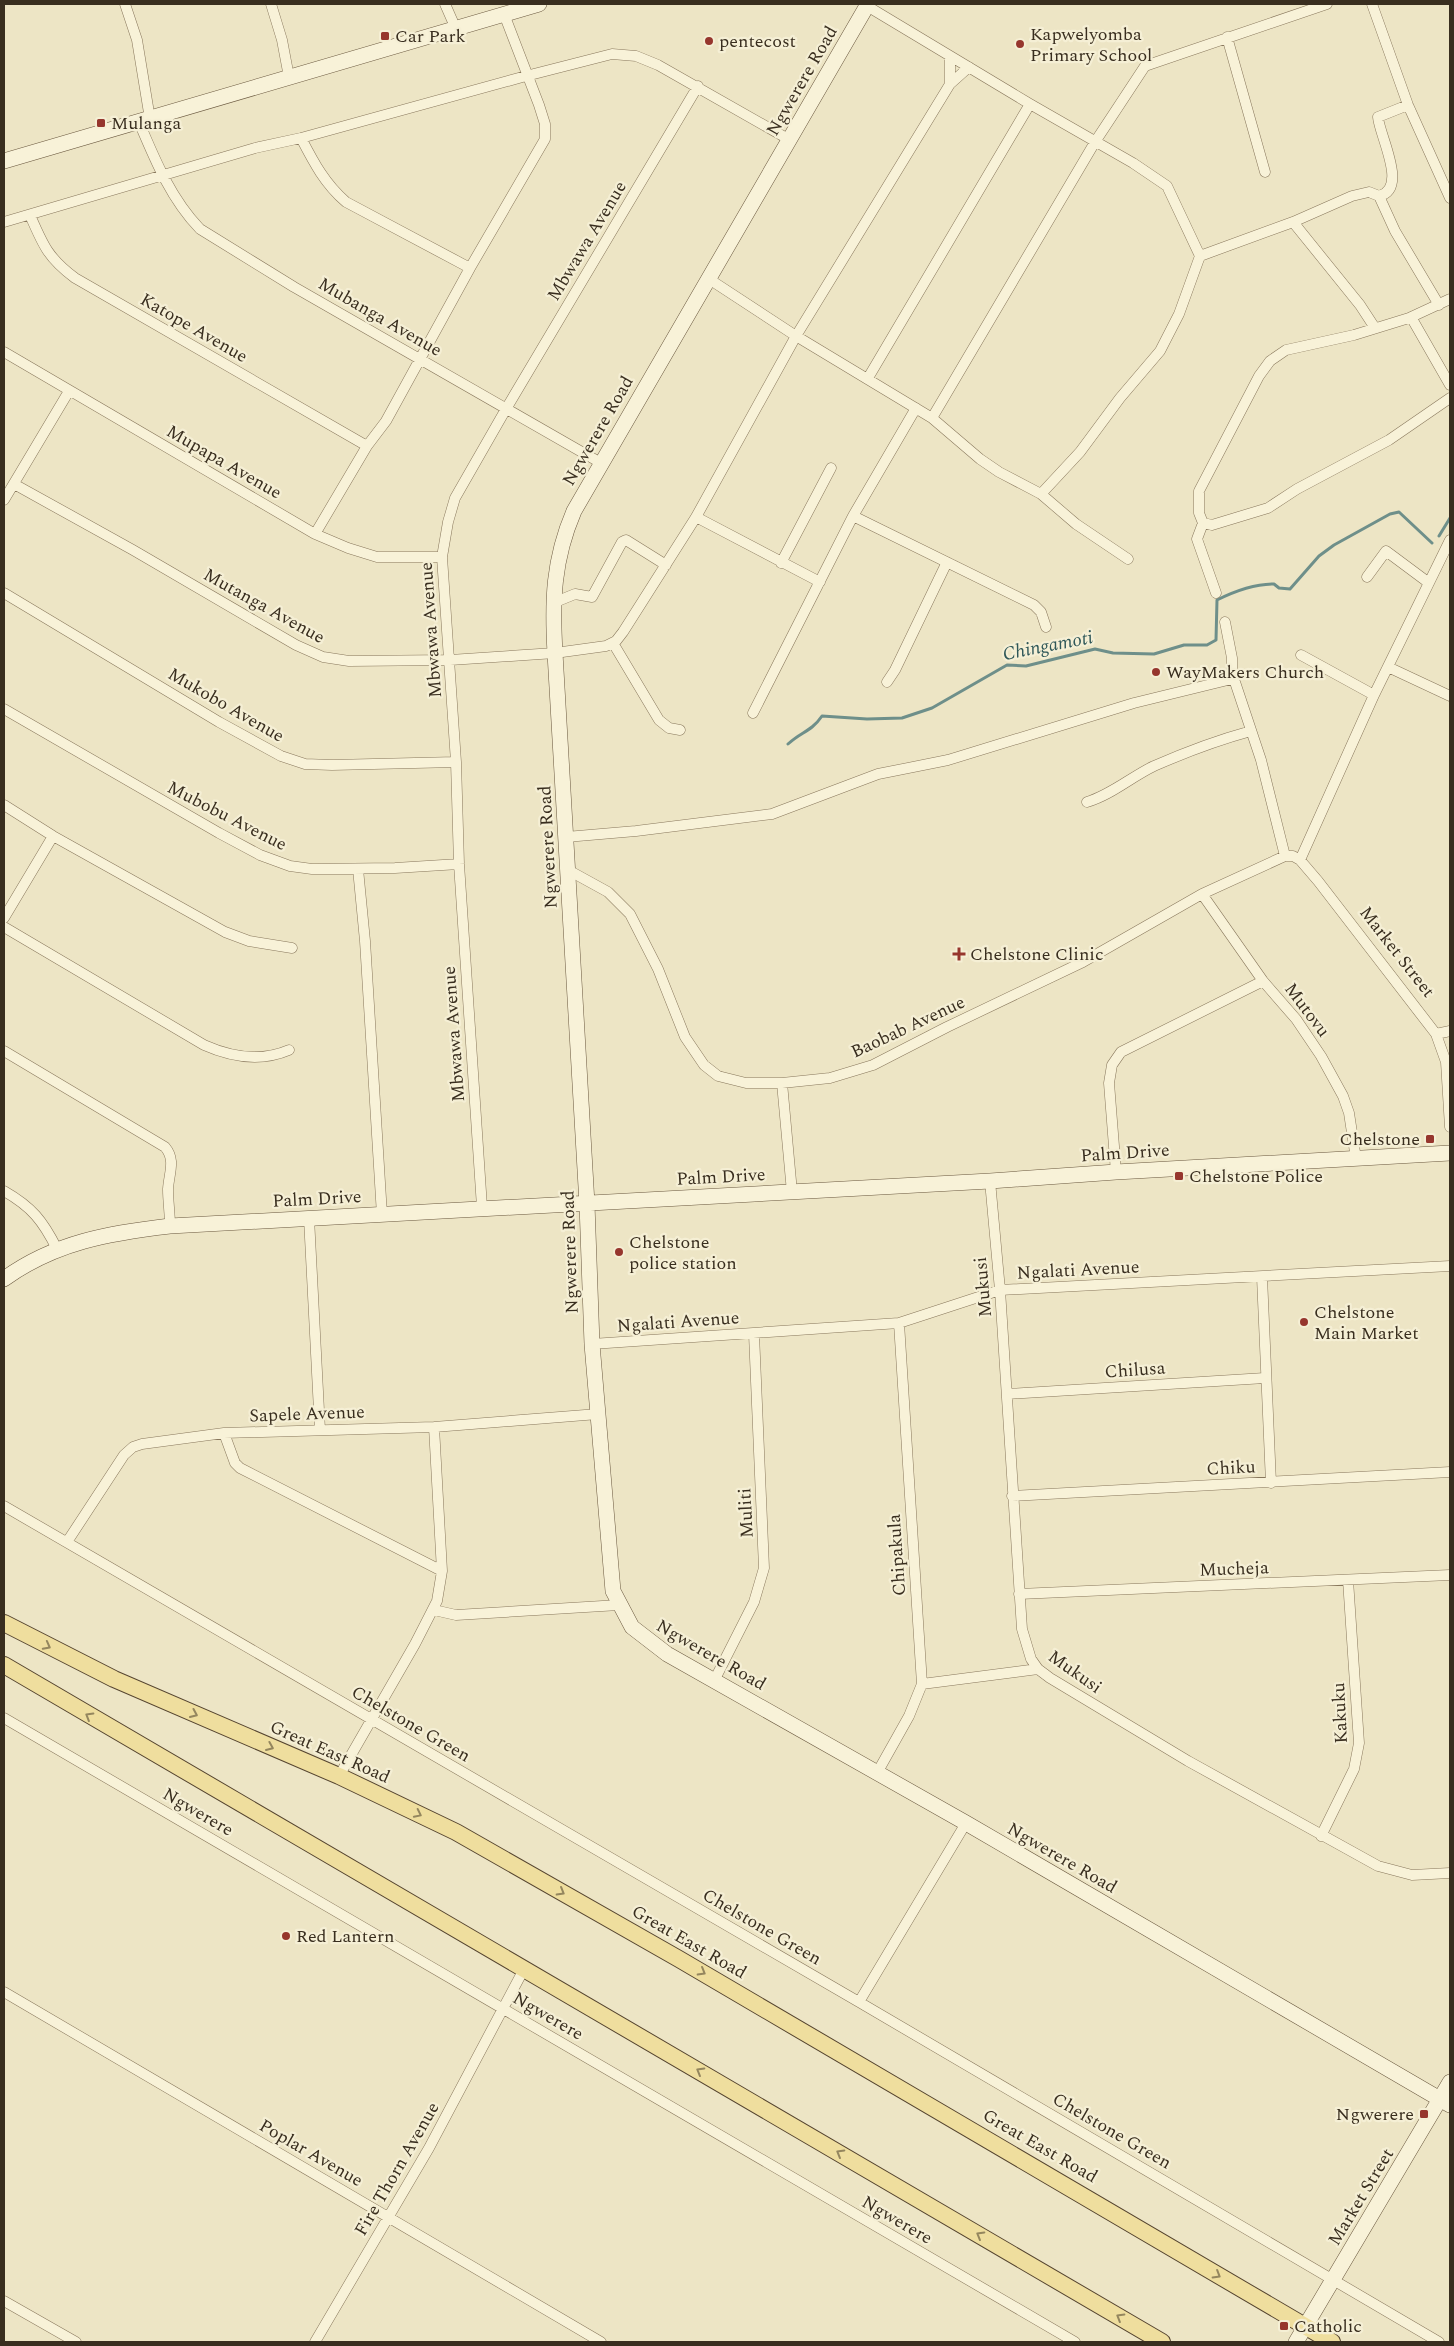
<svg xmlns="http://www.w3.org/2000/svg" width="1454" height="2346" font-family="Spectral,serif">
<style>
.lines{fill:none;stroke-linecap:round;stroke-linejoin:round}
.stream{stroke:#6e8f8a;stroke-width:3}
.street-casing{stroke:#88775c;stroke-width:11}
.secondary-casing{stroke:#6a583f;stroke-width:16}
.primary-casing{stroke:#564530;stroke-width:18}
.street{stroke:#f8f2d8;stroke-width:10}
.secondary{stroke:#f8f2d8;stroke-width:15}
.primary{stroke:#efde9e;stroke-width:16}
.oneway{stroke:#94865e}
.poi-dot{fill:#96362d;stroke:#f5efd5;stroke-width:2}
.labels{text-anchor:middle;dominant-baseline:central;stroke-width:4.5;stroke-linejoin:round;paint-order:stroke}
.poi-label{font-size:18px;fill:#392e1f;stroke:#f5efd5;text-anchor:start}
.street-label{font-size:18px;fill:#392e1f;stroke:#f5efd5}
.water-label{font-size:19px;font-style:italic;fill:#2f5758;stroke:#f5efd5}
</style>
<rect width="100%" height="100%" fill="#ede5c5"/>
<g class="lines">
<path class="stream" d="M1439 536 1450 518
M788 744C802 731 811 732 822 716L867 719 902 718 932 708 1007 665 1026 666 1095 649 1113 653 1154 654 1184 645H1207L1216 640 1217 600C1235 591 1254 584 1274 584L1279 588 1290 589 1319 556 1334 545 1390 514 1399 512 1432 543"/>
<g class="street-casing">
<path id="street" d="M125 4 137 40 150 119
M271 4 282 40 289 77
M445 4 456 29
M1372 4 1408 105 1450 198
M867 6 1030 104 1133 163 1167 186 1200 256 1179 314 1160 351 1120 398 1080 452 1041 494
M1227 37 1265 172
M950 84V56
M139 122C155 160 171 199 200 229L294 287 601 463
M301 138C314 163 325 184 346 202L470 268
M1379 196C1409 189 1379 135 1378 117L1408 105
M30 215C43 245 48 258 75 278L367 446
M4 222 255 148 301 138 526 76 612 54 636 56 658 65 790 140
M1293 222 1360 305 1375 328
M1200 256 1293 222 1352 196 1369 192 1379 196 1395 231 1439 305
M709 279 796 336 932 418 1095 142 1145 66 1327 4
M1411 317 1450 385
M4 352 315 534 348 548 377 557H442
M868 378 1030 104
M932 418 980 459 999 472 1041 494 1076 524 1128 559
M14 484 133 550 296 645 323 657 349 661 450 660 555 653 606 646 616 641 623 632 696 517 796 336 950 84 969 67
M4 500 69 391
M853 516 1034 605 1041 612 1046 627
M696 517 820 582
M1203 523 1212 525 1268 508 1297 489 1389 440 1450 398
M315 534 367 446 386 421 470 268 545 139V124L539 105 504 14
M781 563 831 468
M1367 577 1386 551 1429 583
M4 593 219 722 281 756 305 764 332 765 456 762
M1216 593 1197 539 1203 523 1199 513V491L1259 376 1270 361 1286 350 1354 335 1409 318 1450 299
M553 603 575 594 592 597 622 542 626 540 666 565
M1225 622 1232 658V679L1235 682 1261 760 1285 856
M613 643 659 720 669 728 680 730
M1301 655 1374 695
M1388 667 1450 696
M887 682 895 670 947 562
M4 709 219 833 260 855 290 866 312 869 395 868 459 864
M753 713 853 516 916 408
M1087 802C1111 795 1131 777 1154 766 1186 752 1218 740 1251 731
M4 805 53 836 225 932 249 941 292 948
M566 837 636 831 772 814 878 774 948 760 1134 703 1232 679
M1300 860 1374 695 1450 540
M358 869 365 941 382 1215
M568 870 608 892 630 914 658 969 685 1037 704 1065 718 1076 746 1083H782L830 1078 873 1065 947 1027 1083 962 1202 894 1285 856H1293L1300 860 1318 881 1436 1034 1446 1062 1450 1127
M1202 894 1263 981 1296 1019 1321 1056 1343 1096 1349 1113 1356 1159
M4 918 53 836
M4 927 204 1045C231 1057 261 1062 289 1050
M1436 1034 1450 1031
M4 1051 165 1147C176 1160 169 1173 168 1189 168 1201 170 1214 170 1226
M782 1083 792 1192
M1116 1172 1109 1083 1112 1065 1121 1052 1263 981
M990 1181 1000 1290 1022 1629 1031 1659 1038 1669 1050 1678 1188 1761 1378 1866 1412 1875 1450 1873
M4 1191C32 1207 43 1221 57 1249
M482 1207 459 864 456 762 442 557 448 522 455 498 506 409 698 86
M309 1218 320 1430
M1262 1277 1271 1483
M592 1344 899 1323 1000 1290 1450 1266
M1007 1394 1265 1378
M224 1433 235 1463 240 1468 442 1571
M1012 1496 1450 1472
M4 1506 859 2002 1439 2342
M67 1542 124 1455 133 1447 142 1444 224 1433 434 1427 598 1414
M1019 1594 1450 1575
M434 1610 456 1615 619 1605
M715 1679 754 1602 764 1568 754 1334
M922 1684 1038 1669
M4 1718 1075 2342
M877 1773 909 1716 922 1684 899 1323
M339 1776 415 1644 437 1601 442 1571 434 1427
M1321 1836 1354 1769 1359 1743 1348 1580
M4 1992 601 2342
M859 2002 966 1823
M4 2301 76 2342
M315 2342 429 2148 524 1969"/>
</g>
<g class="secondary-casing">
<path id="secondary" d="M868 4 574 511C553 560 552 601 555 653L587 1204 592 1344 613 1591 632 1627 667 1654 966 1823 1450 2105
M4 161 539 4
M4 1279C55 1242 110 1233 170 1226L990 1181 1116 1172 1450 1153
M1296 2342 1450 2082"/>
</g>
<g class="primary-casing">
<path id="primary" d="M4 1623 114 1679 339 1776 456 1832 679 1959 1332 2342
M4 1665 1162 2342"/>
</g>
<use href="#street" class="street"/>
<use href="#secondary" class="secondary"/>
<use href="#primary" class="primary"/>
</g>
<defs><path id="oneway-chevron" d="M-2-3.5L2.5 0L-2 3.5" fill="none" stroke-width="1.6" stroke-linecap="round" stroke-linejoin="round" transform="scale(1.25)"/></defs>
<g class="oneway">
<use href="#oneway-chevron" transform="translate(47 1646) rotate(28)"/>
<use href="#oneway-chevron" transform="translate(194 1714) rotate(24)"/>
<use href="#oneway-chevron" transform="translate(89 1716) rotate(-149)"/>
<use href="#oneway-chevron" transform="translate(270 1747) rotate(23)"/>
<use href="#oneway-chevron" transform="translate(418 1814) rotate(26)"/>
<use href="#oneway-chevron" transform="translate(561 1892) rotate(30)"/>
<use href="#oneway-chevron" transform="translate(702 1972) rotate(30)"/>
<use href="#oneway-chevron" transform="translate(700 2071) rotate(-150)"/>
<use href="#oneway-chevron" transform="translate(840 2153) rotate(-150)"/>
<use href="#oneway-chevron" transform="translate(980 2235) rotate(-150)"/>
<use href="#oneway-chevron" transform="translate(1217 2275) rotate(31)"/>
<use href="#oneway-chevron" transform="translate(1120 2317) rotate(-149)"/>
</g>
<g class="poi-dot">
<rect x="380" y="31" width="10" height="10" rx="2.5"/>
<circle cx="709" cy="41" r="5"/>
<circle cx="1020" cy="44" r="5"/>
<rect x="96" y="118" width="10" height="10" rx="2.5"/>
<circle cx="1156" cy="672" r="5"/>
<path d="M956.5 946.5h5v5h5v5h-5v5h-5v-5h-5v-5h5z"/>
<rect x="1425" y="1134" width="10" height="10" rx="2.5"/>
<rect x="1174" y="1171" width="10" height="10" rx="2.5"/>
<circle cx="619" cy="1252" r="5"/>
<circle cx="1304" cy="1322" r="5"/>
<circle cx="286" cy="1936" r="5"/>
<rect x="1419" y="2109" width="10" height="10" rx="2.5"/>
<rect x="1279" y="2321" width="10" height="10" rx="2.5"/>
</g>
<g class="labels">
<g class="poi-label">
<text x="1030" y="34">Kapwelyomba<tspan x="1030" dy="21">Primary School</tspan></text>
<text x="395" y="36">Car Park</text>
<text x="719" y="41">pentecost</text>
<text x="111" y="123">Mulanga</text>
<text x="1166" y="672">WayMakers Church</text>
<text x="970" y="954">Chelstone Clinic</text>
<text x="1420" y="1139" text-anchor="end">Chelstone</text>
<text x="1189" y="1176">Chelstone Police</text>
<text x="629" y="1242">Chelstone<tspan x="629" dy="21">police station</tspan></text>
<text x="1314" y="1312">Chelstone<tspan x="1314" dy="21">Main Market</tspan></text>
<text x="296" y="1936">Red Lantern</text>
<text x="1414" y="2114" text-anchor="end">Ngwerere</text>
<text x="1294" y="2326">Catholic</text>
</g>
<g class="street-label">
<text transform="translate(802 81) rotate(-60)">Ngwerere Road</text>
<text transform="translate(587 241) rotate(-59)">Mbwawa Avenue</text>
<text transform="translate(380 317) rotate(30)">Mubanga Avenue</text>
<text transform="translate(194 328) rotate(30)">Katope Avenue</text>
<text transform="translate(598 431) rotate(-60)">Ngwerere Road</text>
<text transform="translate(224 462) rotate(30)">Mupapa Avenue</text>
<text transform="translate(264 606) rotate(29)">Mutanga Avenue</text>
<text transform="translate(431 630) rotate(-94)">Mbwawa Avenue</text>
<text transform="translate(226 705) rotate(30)">Mukobo Avenue</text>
<text transform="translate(227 816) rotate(27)">Mubobu Avenue</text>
<text transform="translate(548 847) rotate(-93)">Ngwerere Road</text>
<text transform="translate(1397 952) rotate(52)">Market Street</text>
<text transform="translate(1307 1010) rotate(53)">Mutovu</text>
<text transform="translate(908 1027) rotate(-25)">Baobab Avenue</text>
<text transform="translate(454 1034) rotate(-94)">Mbwawa Avenue</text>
<text transform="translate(1125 1153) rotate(-4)">Palm Drive</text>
<text transform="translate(721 1177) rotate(-3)">Palm Drive</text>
<text transform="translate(317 1199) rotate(-3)">Palm Drive</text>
<text transform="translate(570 1252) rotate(-92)">Ngwerere Road</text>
<text transform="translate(1078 1270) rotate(-3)">Ngalati Avenue</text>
<text transform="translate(983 1287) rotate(-95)">Mukusi</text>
<text transform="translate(678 1322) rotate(-4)">Ngalati Avenue</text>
<text transform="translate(1135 1370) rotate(-4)">Chilusa</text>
<text transform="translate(307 1414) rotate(-2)">Sapele Avenue</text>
<text transform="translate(1231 1468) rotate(-3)">Chiku</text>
<text transform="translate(746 1513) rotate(-93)">Muliti</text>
<text transform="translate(897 1555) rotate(-94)">Chipakula</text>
<text transform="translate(1234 1569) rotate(-2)">Mucheja</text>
<text transform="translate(711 1655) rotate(30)">Ngwerere Road</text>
<text transform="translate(1075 1672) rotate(35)">Mukusi</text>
<text transform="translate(1340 1713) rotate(-93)">Kakuku</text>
<text transform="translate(411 1724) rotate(30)">Chelstone Green</text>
<text transform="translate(330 1752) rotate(24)">Great East Road</text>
<text transform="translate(198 1812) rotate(30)">Ngwerere</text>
<text transform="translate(1062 1858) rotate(30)">Ngwerere Road</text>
<text transform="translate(762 1927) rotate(30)">Chelstone Green</text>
<text transform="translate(689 1942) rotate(30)">Great East Road</text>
<text transform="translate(548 2016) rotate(30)">Ngwerere</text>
<text transform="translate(1112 2131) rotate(30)">Chelstone Green</text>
<text transform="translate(1040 2146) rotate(30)">Great East Road</text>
<text transform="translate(311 2153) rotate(30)">Poplar Avenue</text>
<text transform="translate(397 2169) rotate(-60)">Fire Thorn Avenue</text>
<text transform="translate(1361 2197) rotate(-59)">Market Street</text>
<text transform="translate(897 2220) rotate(30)">Ngwerere</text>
</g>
<g class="water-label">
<text transform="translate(1048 646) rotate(-11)">Chingamoti</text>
</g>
</g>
<rect width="1454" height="2346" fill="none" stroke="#392e1f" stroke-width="10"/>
</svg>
